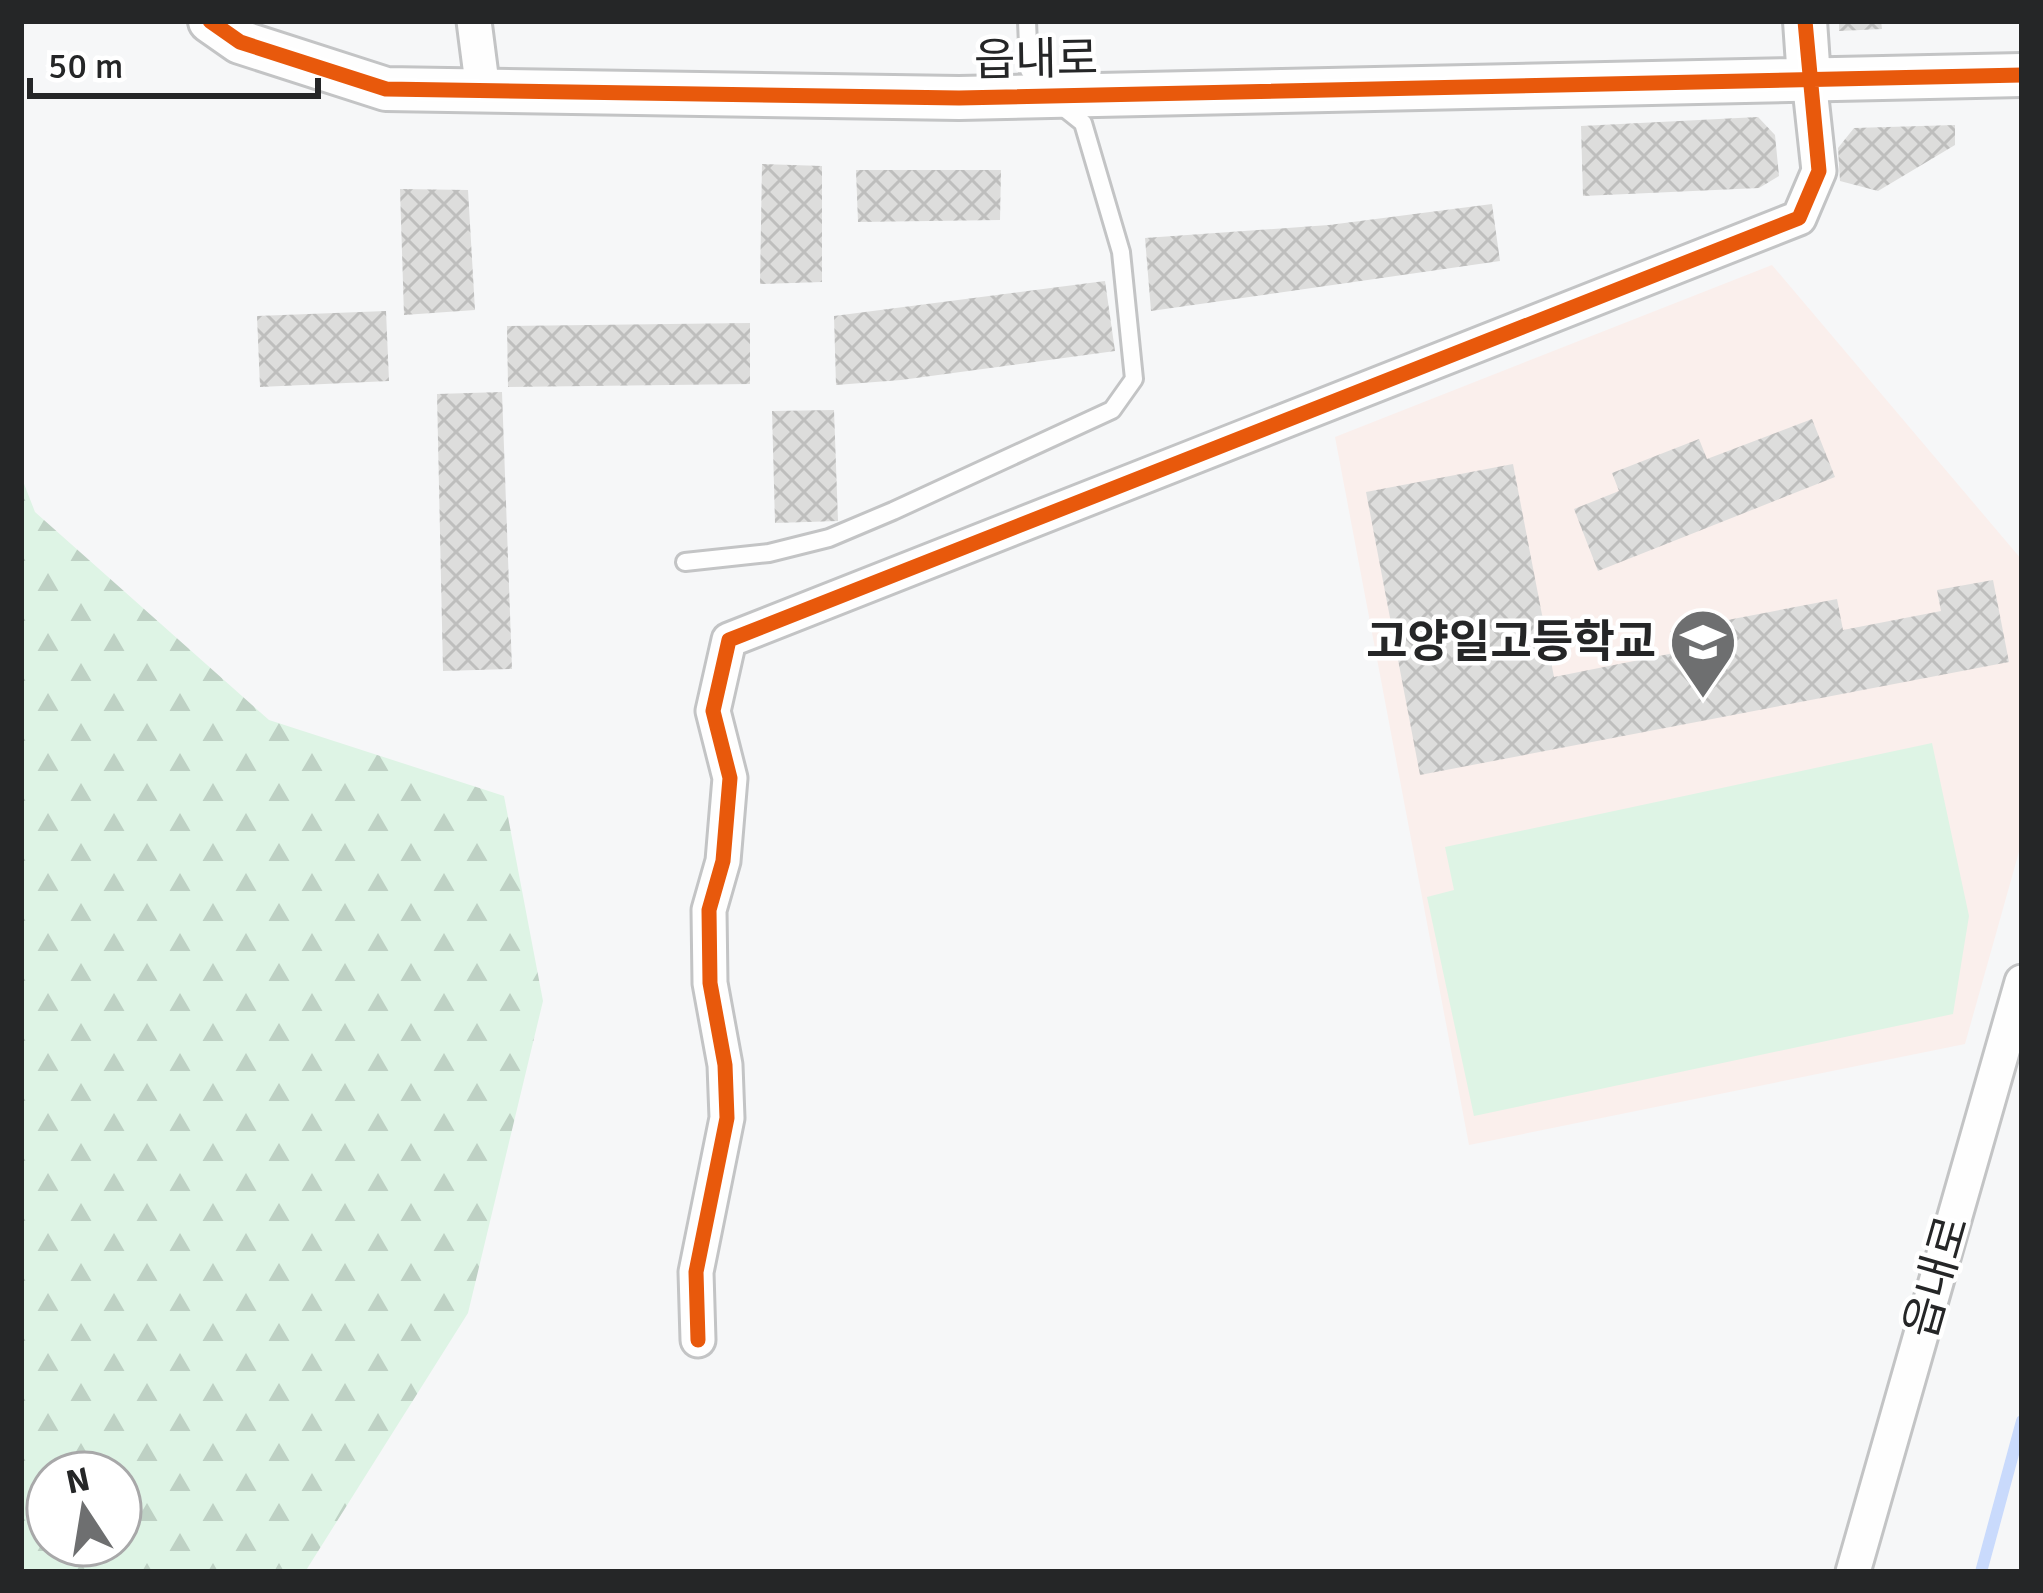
<svg xmlns="http://www.w3.org/2000/svg" width="2043" height="1593" font-family="Signika,'Noto Sans KR',sans-serif">
<style>
.education{fill:#faefec}
.forest{fill:url(#forest-firs);fill-rule:evenodd}
.pitch{fill:#def4e5}
.lines{fill:none;stroke-linecap:round;stroke-linejoin:round}
.stream{stroke:#c9dafc;stroke-width:12}
.building{fill:url(#building-cross-hatch)}
.service-casing{stroke:#c3c4c5;stroke-width:22}
.minor-casing{stroke:#c3c4c5;stroke-width:39}
.tertiary-casing{stroke:#c3c4c5;stroke-width:48}
.service{stroke:#fefefe;stroke-width:16}
.minor{stroke:#fefefe;stroke-width:33}
.tertiary{stroke:#fefefe;stroke-width:42}
.cycleway-casing{stroke:#fff;stroke-width:22}
.cycleway{stroke:#e8590c;stroke-width:15}
.labels{text-anchor:middle;dominant-baseline:central;stroke-width:9;stroke-linejoin:round;paint-order:stroke}
.street-label{font-size:45px;fill:#252627;stroke:#fff}
.poi-label{font-size:45px;font-weight:bold;fill:#252627;stroke:#fff;text-anchor:end}
</style>
<defs>
<pattern id="forest-firs" width="22" height="20" patternUnits="userSpaceOnUse" patternTransform="scale(3)"><rect width="22" height="20" fill="#def4e5"/><path d="M5 1l3.5 6h-7zM16 11l3.5 6h-7z" fill="#bed1c4"/></pattern>
<pattern id="building-cross-hatch" width="8" height="8" patternUnits="userSpaceOnUse" patternTransform="scale(3)"><rect width="8" height="8" fill="#dddddc"/><path d="M0 0l8 8M0 8l8-8" fill="none" stroke="#bebebd"/></pattern>
</defs>
<rect width="100%" height="100%" fill="#f6f7f8"/>
<path class="education" d="M1772 265 2022 560V841L1965 1044 1469 1145 1335 437Z"/>
<path class="forest" d="M21 476 35 512 269 720 504 796 543 1001 468 1313 305 1572H21ZM48 1473H120V1545H48Z"/>
<path class="pitch" d="M1932 743 1969 916 1953 1014 1474 1116 1427 897 1454 890 1445 847Z"/>
<g class="lines">
<path class="stream" d="M1981 1572 2022 1421"/>
</g>
<path class="building" d="M1839 21H1881L1882 29 1839 31Z
M1758 117 1775 135 1779 176 1759 188 1583 196 1581 126Z
M1955 125V145L1878 191 1840 181 1838 148 1854 128Z
M762 164 822 166V282L760 284Z
M856 170H1001L1000 220 858 222Z
M400 189 468 190 475 310 404 315Z
M1492 204 1500 261 1151 311 1145 238 1329 225Z
M1105 281 1115 351 901 380 836 385 834 316Z
M386 311 389 381 260 387 257 316Z
M750 323V384L508 387 507 326Z
M502 392 512 669 443 671 437 394Z
M834 410 838 521 775 523 772 411Z
M1812 419 1835 477 1598 571 1574 509 1619 491 1612 473 1699 439 1707 459Z
M1513 464 1554 677 1674 653 1670 631 1837 599 1843 630 1941 611 1937 590 1993 580 2009 662 1420 775 1366 492Z"/>
<g class="lines">
<g class="service-casing">
<path id="service" d="M685 562 769 553 829 538 893 511 1112 410 1134 379 1121 252 1083 123 1049 96 1029 70 1027 21"/>
</g>
<g class="minor-casing">
<path id="minor" d="M474 21 483 91
M698 1340 696 1272 727 1118 725 1065 710 983 709 910 723 861 730 778 713 711 729 640 1799 218 1819 171 1809 79
M1853 1572 2022 982"/>
</g>
<g class="tertiary-casing">
<path id="tertiary" d="M210 21 240 42 386 89 959 98 2022 75
M1805 21 1809 79"/>
</g>
<use href="#service" class="service"/>
<use href="#minor" class="minor"/>
<use href="#tertiary" class="tertiary"/>
<g class="cycleway-casing">
<path id="cycleway" d="M210 21 240 42 386 89 959 98 2022 75
M698 1340 696 1272 727 1118 725 1065 710 983 709 910 723 861 730 778 713 711 729 640 1799 218 1819 171 1805 21"/>
</g>
<use href="#cycleway" class="cycleway"/>
</g>
<defs>
<g id="school-pin" transform="scale(3.45)"><path d="M0 17L-7.5 6A9.5 9.5 0 1 1 7.5 6Z" fill="#6e6f70" stroke="#fff"/><path d="M0-5L7-2L0 1L-7-2ZM-4 1L0 2.5L4 1V4Q0 6-4 4Z" fill="#fff"/></g>
</defs>
<g fill-rule="evenodd">
<use href="#school-pin" x="1703" y="642"/>
</g>
<g class="labels">
<g class="street-label">
<text transform="translate(1036 60) rotate(-1)">읍내로</text>
<text transform="translate(1937 1277) rotate(-74)">읍내로</text>
</g>
<g class="poi-label">
<text x="1656" y="642">고양일고등학교</text>
</g>
</g>
<rect width="2043" height="1593" fill="none" stroke="#252627" stroke-width="48"/>
<g transform="translate(84 1509) rotate(348)"><circle r="57" fill="#ffffff" stroke="#a8a8a9" stroke-width="3"/>
<path d="M0-9L21 45L0 30L-21 45Z" fill="#6e6f70"/>
<text y="-18" font-size="33" font-weight="bold" text-anchor="middle" fill="#252627">N</text>
</g>
<path d="M30 78v18h288v-18" fill="none" stroke="#252627" stroke-width="6"/>
<text x="48" y="78" font-size="36" fill="#252627" stroke="#ffffff" stroke-width="9" paint-order="stroke">50 m</text>
</svg>
